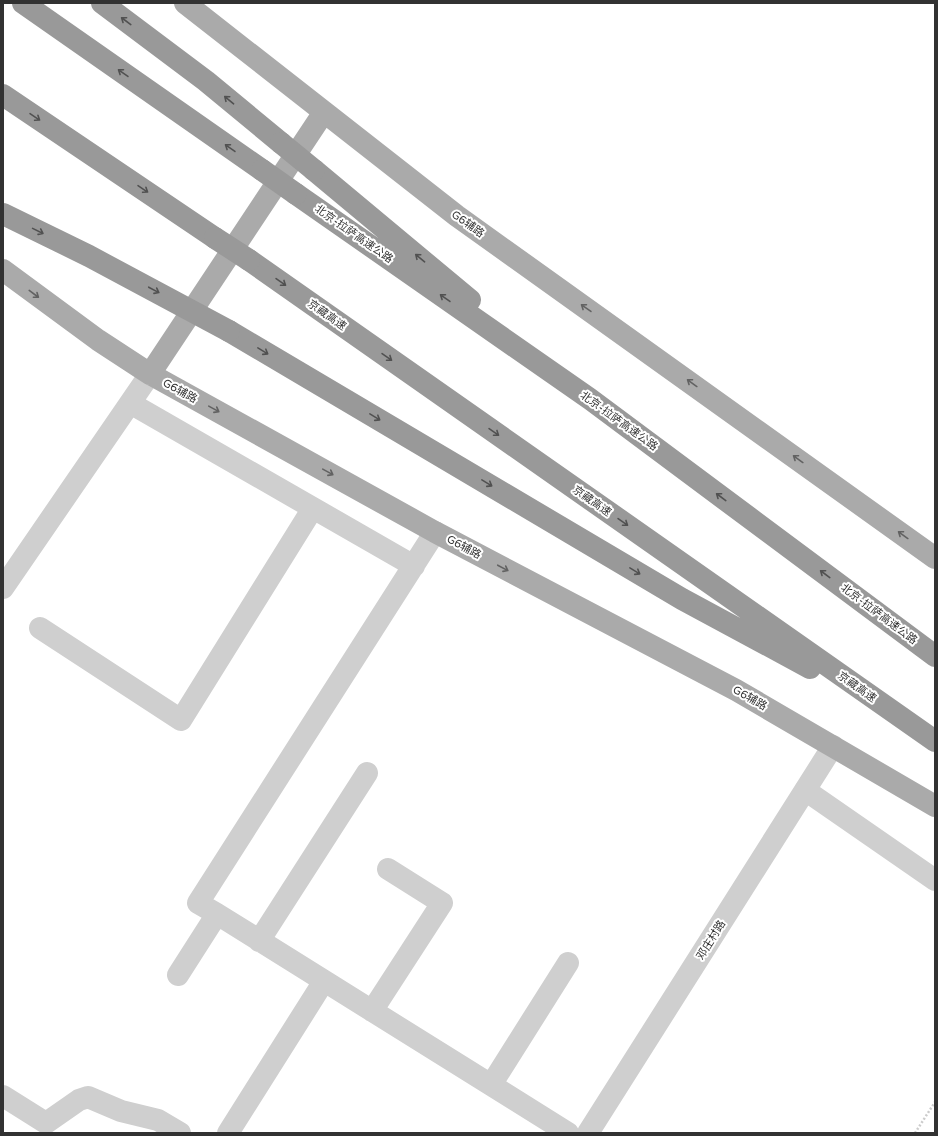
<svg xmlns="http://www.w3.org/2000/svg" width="938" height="1136" font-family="'Varela Round','Noto Sans SC',sans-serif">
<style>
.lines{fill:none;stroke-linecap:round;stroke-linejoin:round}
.path{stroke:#ccc;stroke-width:2.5;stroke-dasharray:2 2;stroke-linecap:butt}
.minor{stroke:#cfcfcf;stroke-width:22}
.major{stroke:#aaa;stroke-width:22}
.highway{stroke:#999;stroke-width:22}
.highway-bridge{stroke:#999;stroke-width:22}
.oneway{stroke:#515151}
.oneway2{stroke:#626262}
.labels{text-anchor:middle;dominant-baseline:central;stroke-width:4;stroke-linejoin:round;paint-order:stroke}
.street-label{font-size:11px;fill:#323232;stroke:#fff}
</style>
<rect width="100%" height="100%" fill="#fff"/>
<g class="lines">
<path class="path" d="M915 1133 935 1102"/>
<path class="minor" d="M130 403 414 566
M3 588 150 374
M40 628 181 720 313 508
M805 790 935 880
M217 914 198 903 435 532
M259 941 367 773
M178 975 217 914 568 1133
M372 1011 442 903 388 869
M491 1085 568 963
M3 1096 46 1123 79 1100 88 1097 121 1111 158 1120 180 1133
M228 1133 324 981
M588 1133 833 746"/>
<path class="major" d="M185 3 457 216 935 558
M3 270 98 340 150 374 435 532 736 690 935 806
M150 374 324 112"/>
<path class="highway" d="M23 3 262 170
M102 3 206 81 281 143
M3 95 215 238
M314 170 470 300
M296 194 590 399 935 656
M249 260 935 741
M229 331 682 599 810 668"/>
<path class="highway-bridge" d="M281 143 314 170
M262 170 296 194
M3 214 89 256 229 331
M215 238 249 260"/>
</g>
<defs><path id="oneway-shaft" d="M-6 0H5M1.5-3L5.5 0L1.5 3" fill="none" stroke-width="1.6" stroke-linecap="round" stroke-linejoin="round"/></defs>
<g class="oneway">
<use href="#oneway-shaft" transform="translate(126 21) rotate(-143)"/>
<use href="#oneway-shaft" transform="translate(123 73) rotate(-145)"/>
<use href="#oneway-shaft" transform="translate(229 100) rotate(-140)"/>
<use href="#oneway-shaft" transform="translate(35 117) rotate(34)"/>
<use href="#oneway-shaft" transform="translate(230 148) rotate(-145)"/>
<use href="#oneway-shaft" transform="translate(143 189) rotate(34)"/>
<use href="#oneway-shaft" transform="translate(38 231) rotate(26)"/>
<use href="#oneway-shaft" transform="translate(420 258) rotate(-140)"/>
<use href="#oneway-shaft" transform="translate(281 282) rotate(35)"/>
<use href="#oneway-shaft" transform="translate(154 290) rotate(28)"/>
<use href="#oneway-shaft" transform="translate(445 298) rotate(-145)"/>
<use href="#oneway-shaft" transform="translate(263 351) rotate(31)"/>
<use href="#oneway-shaft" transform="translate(387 357) rotate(35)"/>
<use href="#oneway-shaft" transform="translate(375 417) rotate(31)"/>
<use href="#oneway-shaft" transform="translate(494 432) rotate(35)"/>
<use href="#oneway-shaft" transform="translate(487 483) rotate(31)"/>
<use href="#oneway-shaft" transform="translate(721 497) rotate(-143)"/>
<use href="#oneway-shaft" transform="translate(623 522) rotate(35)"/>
<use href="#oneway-shaft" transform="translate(635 571) rotate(31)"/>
<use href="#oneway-shaft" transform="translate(825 574) rotate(-143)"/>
</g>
<g class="oneway2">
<use href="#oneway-shaft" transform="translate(34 294) rotate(37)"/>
<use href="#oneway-shaft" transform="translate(586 308) rotate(-145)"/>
<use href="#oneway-shaft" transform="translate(692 383) rotate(-144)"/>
<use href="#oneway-shaft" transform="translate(214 409) rotate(29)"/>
<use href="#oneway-shaft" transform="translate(798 459) rotate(-144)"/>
<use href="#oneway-shaft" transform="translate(328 472) rotate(29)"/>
<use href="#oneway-shaft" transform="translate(903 535) rotate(-144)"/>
<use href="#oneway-shaft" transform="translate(503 568) rotate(28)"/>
</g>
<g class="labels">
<g class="street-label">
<text transform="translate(468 224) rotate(36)">G6辅路</text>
<text transform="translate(354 234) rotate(35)">北京-拉萨高速公路</text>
<text transform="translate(327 315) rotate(35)">京藏高速</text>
<text transform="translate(180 391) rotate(29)">G6辅路</text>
<text transform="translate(619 421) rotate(36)">北京-拉萨高速公路</text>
<text transform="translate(592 501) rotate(35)">京藏高速</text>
<text transform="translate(464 547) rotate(28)">G6辅路</text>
<text transform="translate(879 614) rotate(37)">北京-拉萨高速公路</text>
<text transform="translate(857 687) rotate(35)">京藏高速</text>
<text transform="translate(750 698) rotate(30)">G6辅路</text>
<text transform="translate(711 940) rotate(-58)">邓庄村路</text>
</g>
</g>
<rect width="938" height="1136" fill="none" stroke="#323232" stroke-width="8"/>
</svg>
